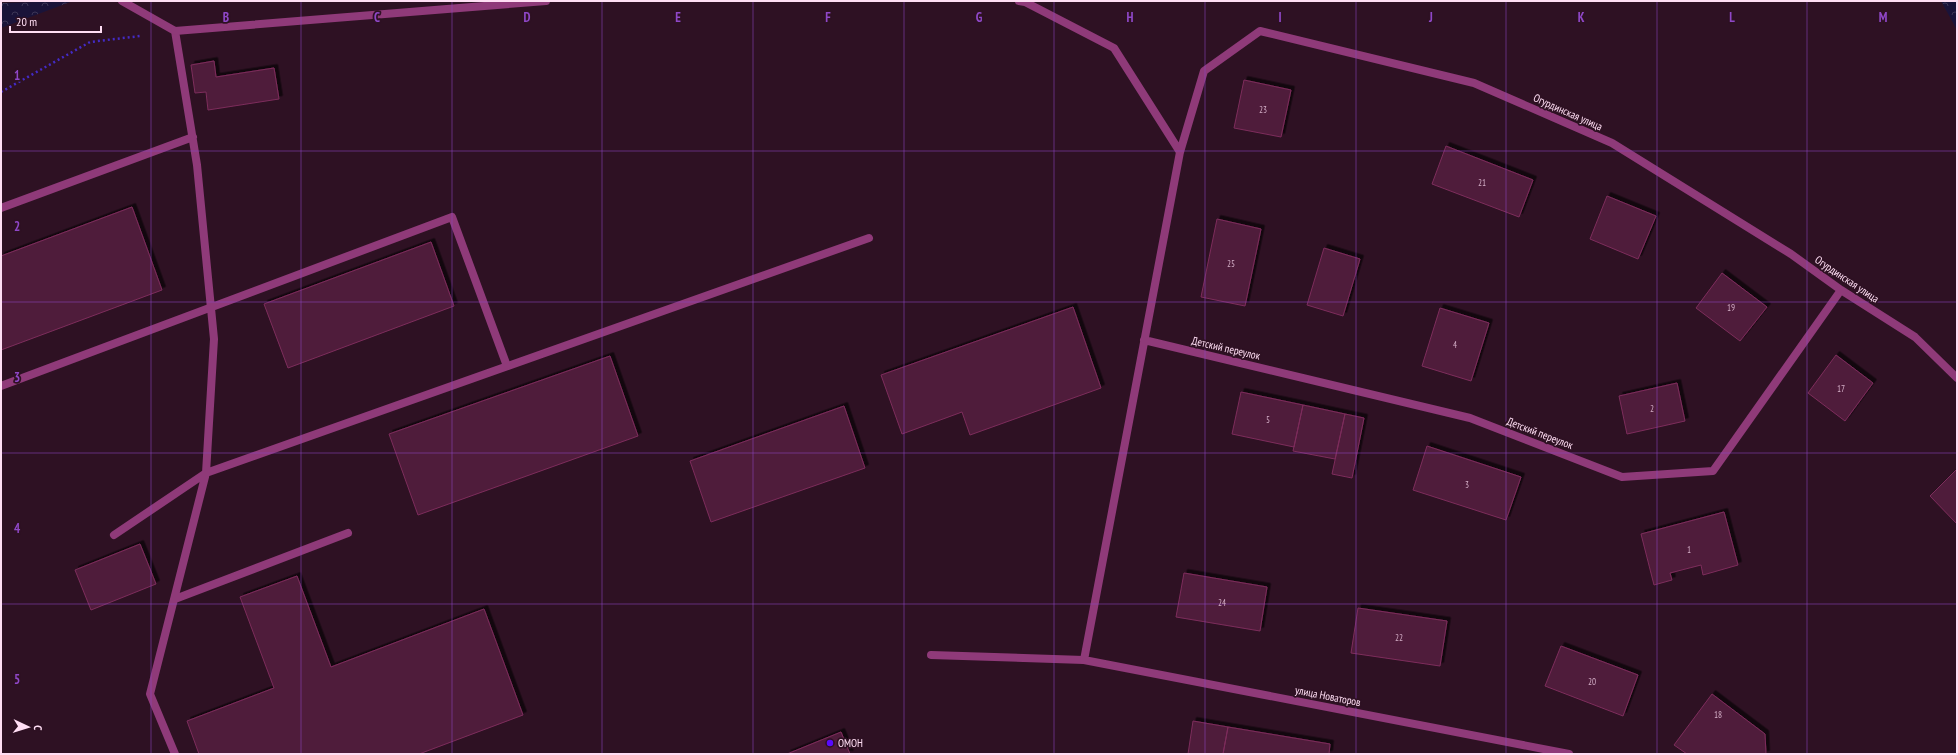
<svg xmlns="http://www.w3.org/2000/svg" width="1958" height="755" font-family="'PT Sans Narrow',sans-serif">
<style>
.forest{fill:url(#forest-crowns)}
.building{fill:#501c3a;stroke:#7d2d5c;filter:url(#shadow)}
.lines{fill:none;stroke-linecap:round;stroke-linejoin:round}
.path{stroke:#442bc6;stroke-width:2.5;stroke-dasharray:2 3;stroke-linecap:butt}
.service{stroke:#8f3a79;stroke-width:8}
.minor{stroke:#8f3a79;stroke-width:8}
.grid{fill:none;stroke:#8f47c7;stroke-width:1;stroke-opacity:0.55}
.poi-dot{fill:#590aff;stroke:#2e1123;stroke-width:1.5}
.labels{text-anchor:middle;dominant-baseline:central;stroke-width:3.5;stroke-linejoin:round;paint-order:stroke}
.number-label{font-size:9px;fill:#d3aec6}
.street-label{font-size:11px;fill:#ffdef4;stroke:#2e1123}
.poi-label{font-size:11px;fill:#ffdef4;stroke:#2e1123;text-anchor:start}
.grid-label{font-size:13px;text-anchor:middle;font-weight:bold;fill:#8f47c7;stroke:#2e1123;stroke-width:3.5;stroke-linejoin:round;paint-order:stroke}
</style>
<defs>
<pattern id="forest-crowns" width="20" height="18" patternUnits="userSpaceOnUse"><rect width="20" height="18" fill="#1a1339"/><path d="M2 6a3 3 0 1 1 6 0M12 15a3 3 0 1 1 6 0" fill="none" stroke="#3c3556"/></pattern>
<filter id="shadow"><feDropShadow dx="3.5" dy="-3.5" stdDeviation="0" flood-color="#0009"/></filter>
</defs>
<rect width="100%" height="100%" fill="#2e1123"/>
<path class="forest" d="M73 1 1 28V3Z
M1941 1H1957V30Z"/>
<path class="building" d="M214 61 216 77 274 68 279 99 208 110 206 92 195 93 191 65Z
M1244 80 1291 90 1281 137 1234 128Z
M1446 146 1533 180 1519 217 1432 184Z
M1607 196 1656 216 1638 259 1590 239Z
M132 207 162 290 1 350V256Z
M1217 219 1261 229 1245 306 1201 297Z
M431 242 454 306 288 368 264 304Z
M1324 248 1360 259 1343 316 1307 305Z
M1722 273 1767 307 1740 341 1696 308Z
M1073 307 1101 388 970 435 962 412 902 434 881 375Z
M1440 308 1489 323 1471 381 1422 366Z
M1836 355 1873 383 1845 421 1808 393Z
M610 356 638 436 418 515 389 434Z
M1677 383 1685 421 1627 434 1619 396Z
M1241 392 1303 405 1294 447 1232 434Z
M1303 405 1345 414 1335 459 1293 451Z
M844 406 865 468 711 522 690 461Z
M1345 414 1364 418 1352 478 1332 474Z
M1427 446 1521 477 1506 520 1413 490Z
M1957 469V524L1930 496Z
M1724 512 1738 565 1703 575 1701 565 1670 573 1672 580 1654 585 1641 534Z
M140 544 156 584 91 610 75 570Z
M1184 573 1267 587 1260 631 1176 617Z
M297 576 331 667 484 609 523 715 419 754H199L187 721 274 688 240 597Z
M1358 608 1447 621 1440 666 1351 653Z
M1561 646 1638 675 1623 716 1545 686Z
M1712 694 1765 734 1766 754H1687L1674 745Z
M1193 721 1228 727 1223 754H1188Z
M1228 727 1330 744 1329 754H1223Z
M841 732 850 754H787Z"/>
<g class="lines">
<path class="path" d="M1 92 90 42 140 36"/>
<path class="service" d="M122 1 175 31 197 165 214 339 206 473 150 694 175 754
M1 208 193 137
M1 386 452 217 507 366
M114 535 206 473 869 238
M175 599 348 533
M931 655 1084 660"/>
<path class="minor" d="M1019 1 1025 2 1114 48 1180 152
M175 31 546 1
M1144 340 1470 418 1622 477 1713 471 1841 290
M1569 754 1084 660 1180 152 1204 71 1260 31 1474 83 1612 143 1791 254 1841 290 1915 337 1957 378"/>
</g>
<path class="grid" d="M151 1V754M301 1V754M452 1V754M602 1V754M753 1V754M904 1V754M1054 1V754M1205 1V754M1356 1V754M1506 1V754M1657 1V754M1807 1V754M1 151H1957M1 302H1957M1 453H1957M1 604H1957"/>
<circle class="poi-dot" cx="830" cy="743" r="4"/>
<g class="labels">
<g class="number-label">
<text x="1263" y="109">23</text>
<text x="1482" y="182">21</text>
<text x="1231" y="263">25</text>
<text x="1731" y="307">19</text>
<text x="1455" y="344">4</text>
<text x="1841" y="388">17</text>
<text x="1652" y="408">2</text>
<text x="1268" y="419">5</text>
<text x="1467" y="484">3</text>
<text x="1689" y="549">1</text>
<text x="1222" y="602">24</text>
<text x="1399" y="637">22</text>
<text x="1592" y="681">20</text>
<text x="1718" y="714">18</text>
</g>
<g class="street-label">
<text transform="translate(1568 112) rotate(24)">Огурдинская улица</text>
<text transform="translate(1847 279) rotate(34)">Огурдинская улица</text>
<text transform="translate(1226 348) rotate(13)">Детский переулок</text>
<text transform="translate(1540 433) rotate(21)">Детский переулок</text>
<text transform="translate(1328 696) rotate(11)">улица Новаторов</text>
</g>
<g class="poi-label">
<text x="838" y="743">ОМОН</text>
</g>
</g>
<g class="grid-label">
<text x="226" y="22">B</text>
<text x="377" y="22">C</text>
<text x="527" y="22">D</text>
<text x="678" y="22">E</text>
<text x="828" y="22">F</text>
<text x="979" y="22">G</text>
<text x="1130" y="22">H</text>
<text x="1280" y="22">I</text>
<text x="1431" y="22">J</text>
<text x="1581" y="22">K</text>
<text x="1732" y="22">L</text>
<text x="1883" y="22">M</text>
<text x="17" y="80">1</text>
<text x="17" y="231">2</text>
<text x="17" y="382">3</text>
<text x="17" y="533">4</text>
<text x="17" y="684">5</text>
</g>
<rect width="1958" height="755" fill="none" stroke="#ffdef4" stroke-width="4"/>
<g transform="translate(28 727) rotate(94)" stroke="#2e1123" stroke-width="3" paint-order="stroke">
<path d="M0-3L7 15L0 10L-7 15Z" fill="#ffdef4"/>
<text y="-6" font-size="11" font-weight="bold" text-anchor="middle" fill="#ffdef4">С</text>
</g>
<path d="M10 26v6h91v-6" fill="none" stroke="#ffdef4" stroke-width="2"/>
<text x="16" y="26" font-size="12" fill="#ffdef4" stroke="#2e1123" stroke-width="3" paint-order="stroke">20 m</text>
</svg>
